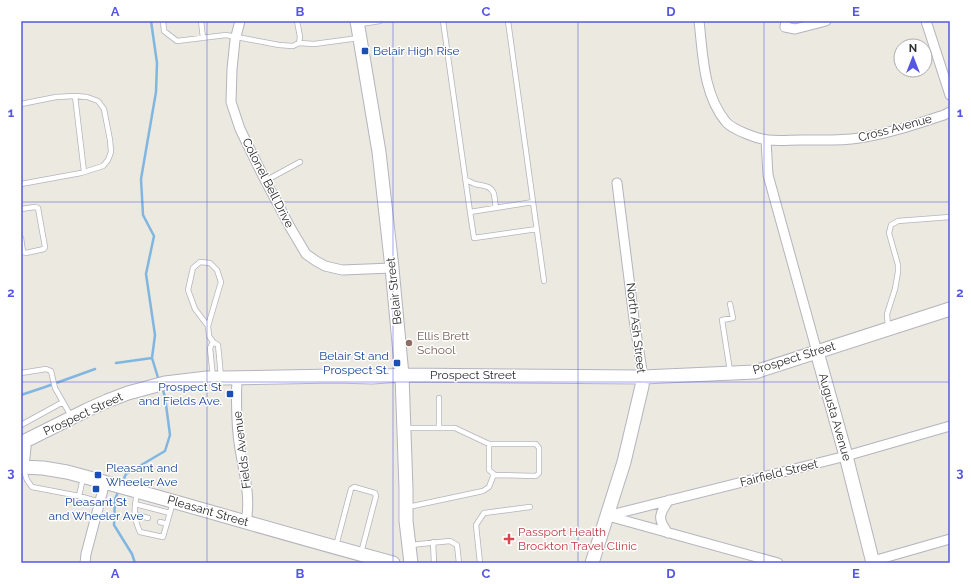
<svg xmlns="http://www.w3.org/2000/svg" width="971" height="584" font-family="Raleway,sans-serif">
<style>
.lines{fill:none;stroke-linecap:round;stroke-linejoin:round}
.stream{stroke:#81b6e1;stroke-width:2.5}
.lane-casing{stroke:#b4b4be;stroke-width:6}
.street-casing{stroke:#b4b4be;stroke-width:11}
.secondary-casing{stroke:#b4b4be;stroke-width:15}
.lane{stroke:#fff;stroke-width:4.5}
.street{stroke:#fff;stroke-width:9}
.secondary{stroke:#fff;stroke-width:13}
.grid{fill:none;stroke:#5557e4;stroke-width:1;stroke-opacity:0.55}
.transit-dot{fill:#1a4fb4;stroke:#fff;stroke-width:1.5}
.education-dot{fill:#8d6e63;stroke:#fff;stroke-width:1.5}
.health-dot{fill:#e0444e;stroke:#fff;stroke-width:1.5}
.labels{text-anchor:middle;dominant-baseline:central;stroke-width:3;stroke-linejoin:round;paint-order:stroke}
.transit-label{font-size:12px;fill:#164399;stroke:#fff;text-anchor:start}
.street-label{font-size:12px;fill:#2c2c2c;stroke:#fff}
.education-label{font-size:12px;fill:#785e54;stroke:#fff;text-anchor:start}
.health-label{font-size:12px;fill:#be3a42;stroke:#fff;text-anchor:start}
.neatline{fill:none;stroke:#5557e4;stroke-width:1.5}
.grid-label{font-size:13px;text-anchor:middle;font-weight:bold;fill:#5557e4}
</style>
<rect width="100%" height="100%" fill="#ece9e0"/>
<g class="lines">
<path class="stream" d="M151 21 157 63 156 92 141 179 143 215 154 236 146 274 155 335 152 358
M116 363 152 358 159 381
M21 395 45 387 95 369
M122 483 126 474 165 451 170 435 165 397 162 387
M119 490 115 499 114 525 132 554 135 563"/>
<g class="lane-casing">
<path id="lane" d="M163 21 164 31 177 41 226 35 279 45 293 46 299 43 300 37 297 21
M201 21 203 38
M443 21 470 212 533 202 508 21
M360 24 380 21
M299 43 314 44 359 38
M75 96 84 172
M21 104 56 97 75 96 87 97 98 101 104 109 110 140 111 152 108 160 103 166 81 173 21 184
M466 180C469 181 472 183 475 184 483 186 491 185 494 194 495 199 495 203 496 208
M265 181 300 162
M533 202 544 281
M21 209 35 207 38 208 45 247 44 249 26 253 23 252 21 238
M470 212 474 238 537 229
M208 326 195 309 188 290 193 268 200 262 210 263 217 270 221 282 208 326 209 336 213 342 210 348 213 377
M888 327 887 314 895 289 898 272V265L889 233 891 225 898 221 950 217
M213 342 218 345 219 355 221 377
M730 371 722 320 733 318 730 304
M21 373 46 369 51 371 55 388 71 416
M439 398V428
M21 425 63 402
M406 428H455L489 444H536L539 448V473L536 476 495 475 489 470V444
M23 468 27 480 32 487 79 496 100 502
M137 493C134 508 133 517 140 532L163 537 173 502
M79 496 83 478
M135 504 170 513
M408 507 483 491 489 487 494 474
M134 514 148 518
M160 522 167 524
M433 542 434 563
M410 545 450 541 457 545 459 563
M336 546 351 489 354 487 375 493 376 496 361 553
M480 563 476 525 484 513 530 507"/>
</g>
<g class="street-casing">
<path id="street" d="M240 21 235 40 232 69 231 102 240 129 263 176 290 227 306 254 316 261 325 266 342 270 392 268
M699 21C703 55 703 94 726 122 733 130 758 139 768 140 779 141 790 140 801 140 820 140 840 141 859 138 888 134 916 124 944 115L950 112
M786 21 785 27 795 29 826 21
M926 21 950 95
M766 140 768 175 817 352
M617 183 634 319 643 377
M237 378C236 402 236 425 240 449 244 473 251 498 246 522
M607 516 846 456 950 426
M608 516 778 563
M668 533C657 519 659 514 669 500
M873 561 950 539
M85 563 86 554 105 482"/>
</g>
<g class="secondary-casing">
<path id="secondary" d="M357 21 379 152 392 268 402 375 406 489V521L411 563
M817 352 846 456 873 563
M21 467 43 468 67 472C176 501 284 534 393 563
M22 467 24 447 23 442 87 410 107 401 128 393 165 383 207 378H222L335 376 372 377 402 375 643 377 755 372 950 309
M592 563 624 462 642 386 643 377"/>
</g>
<use href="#lane" class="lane"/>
<use href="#street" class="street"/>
<use href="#secondary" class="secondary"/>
</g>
<path class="grid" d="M207 21V563M393 21V563M578 21V563M764 21V563M21 202H950M21 382H950"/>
<g class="transit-dot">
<rect x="361" y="47" width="8" height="8" rx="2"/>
<rect x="393" y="359" width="8" height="8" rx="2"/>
<rect x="226" y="390" width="8" height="8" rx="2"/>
<rect x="94" y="471" width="8" height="8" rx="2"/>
<rect x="92" y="485" width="8" height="8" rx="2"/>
</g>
<circle class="education-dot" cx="409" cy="343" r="4"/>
<path class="health-dot" d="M507 533h4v4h4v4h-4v4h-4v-4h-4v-4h4z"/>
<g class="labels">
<g class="transit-label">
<text x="373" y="51">Belair High Rise</text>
<text x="389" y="356" text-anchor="end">Belair St and<tspan x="389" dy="14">Prospect St.</tspan></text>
<text x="222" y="387" text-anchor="end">Prospect St<tspan x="222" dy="14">and Fields Ave.</tspan></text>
<text x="106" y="468">Pleasant and<tspan x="106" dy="14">Wheeler Ave</tspan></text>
<text x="96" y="502" text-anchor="middle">Pleasant St<tspan x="96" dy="14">and Wheeler Ave</tspan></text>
</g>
<g class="street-label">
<text transform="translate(895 128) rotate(-15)">Cross Avenue</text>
<text transform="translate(268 183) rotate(63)">Colonel Bell Drive</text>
<text transform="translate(394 291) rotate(-96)">Belair Street</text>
<text transform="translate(636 328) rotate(83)">North Ash Street</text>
<text transform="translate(794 358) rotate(-17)">Prospect Street</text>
<text x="473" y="375">Prospect Street</text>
<text transform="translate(83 414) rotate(-25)">Prospect Street</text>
<text transform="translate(835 417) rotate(74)">Augusta Avenue</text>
<text transform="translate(242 450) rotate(-97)">Fields Avenue</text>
<text transform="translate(779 473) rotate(-14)">Fairfield Street</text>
<text transform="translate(208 511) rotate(16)">Pleasant Street</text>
</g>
<g class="education-label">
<text x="417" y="336">Ellis Brett<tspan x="417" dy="14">School</tspan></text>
</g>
<g class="health-label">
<text x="518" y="532">Passport Health<tspan x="518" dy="14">Brockton Travel Clinic</tspan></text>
</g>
</g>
<rect width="971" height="584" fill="none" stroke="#ffffff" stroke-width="44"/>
<g transform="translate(913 58)"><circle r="19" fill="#ffffff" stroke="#ababab"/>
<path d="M0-3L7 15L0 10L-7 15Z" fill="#5557e4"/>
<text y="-6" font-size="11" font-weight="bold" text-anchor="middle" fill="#2c2c2c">N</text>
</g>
<rect x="22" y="22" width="927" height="540" class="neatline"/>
<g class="grid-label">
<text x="115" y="16">A</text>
<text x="300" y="16">B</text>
<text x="486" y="16">C</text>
<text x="671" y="16">D</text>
<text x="856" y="16">E</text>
<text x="11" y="117">1</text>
<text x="960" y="117">1</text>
<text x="11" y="297">2</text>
<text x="960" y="297">2</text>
<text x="11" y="477">3</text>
<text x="960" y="477">3</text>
<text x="115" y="578">A</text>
<text x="300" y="578">B</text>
<text x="486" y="578">C</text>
<text x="671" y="578">D</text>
<text x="856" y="578">E</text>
</g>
</svg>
